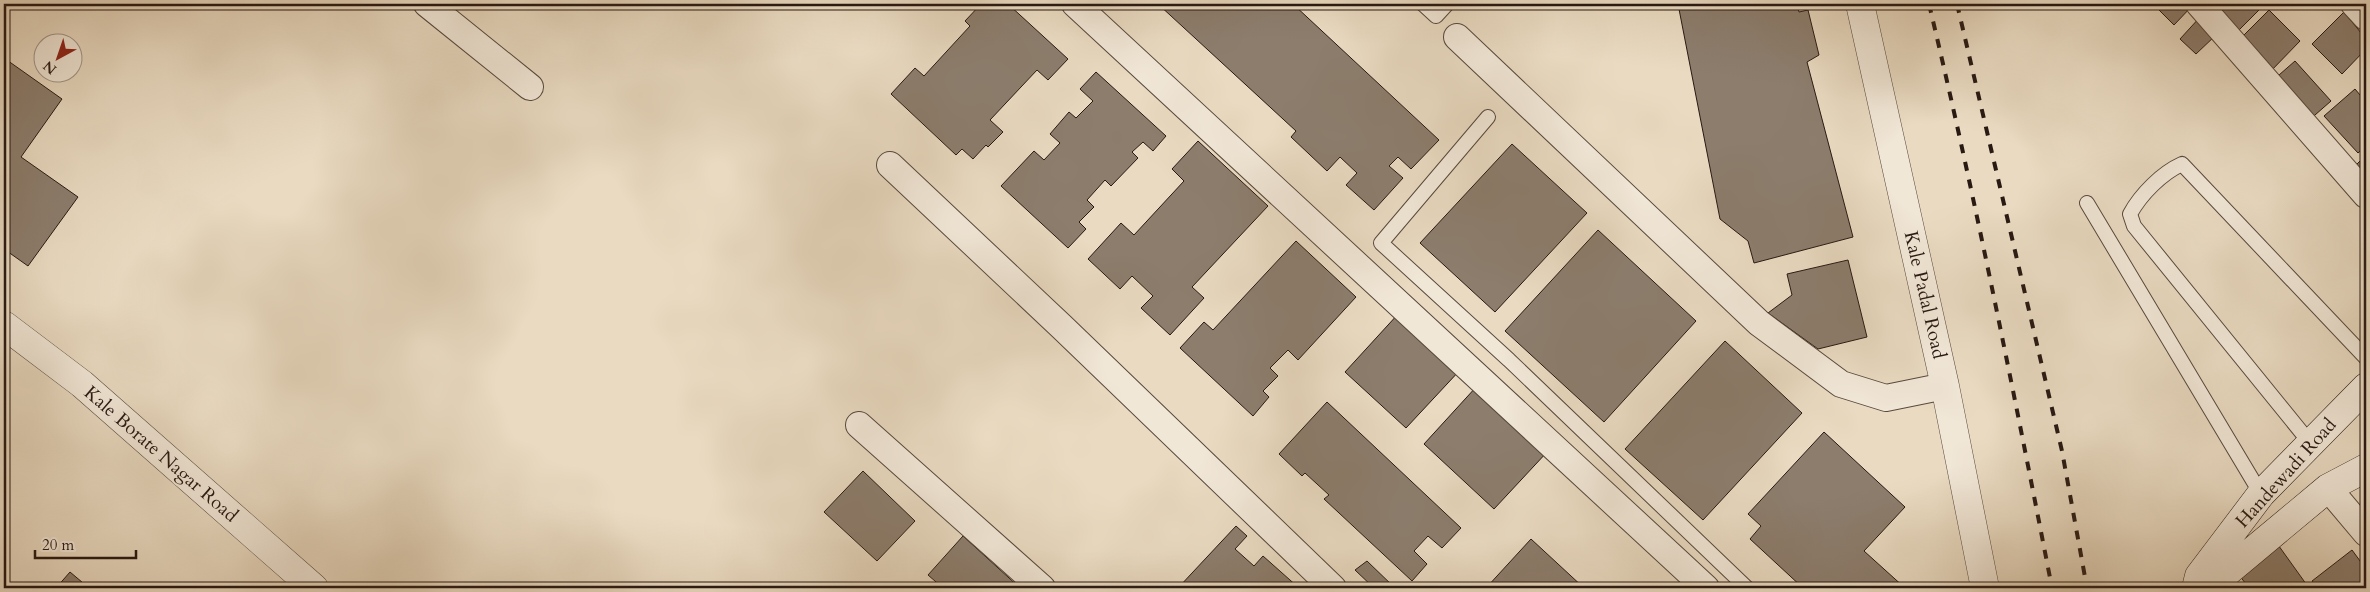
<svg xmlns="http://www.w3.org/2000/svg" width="2370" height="592" font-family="Cardo,serif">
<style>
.building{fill:#8c7d6d;stroke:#281913}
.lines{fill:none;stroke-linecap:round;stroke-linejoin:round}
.service-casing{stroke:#58493e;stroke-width:16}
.minor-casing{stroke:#58493e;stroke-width:28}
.tertiary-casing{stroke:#58493e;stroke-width:29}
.secondary-casing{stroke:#281913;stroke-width:29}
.service{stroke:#f1e7d7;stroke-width:14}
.minor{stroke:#f1e7d7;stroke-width:26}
.tertiary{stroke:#f1e7d7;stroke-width:28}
.secondary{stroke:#f1e7d7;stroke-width:28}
.rail{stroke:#281913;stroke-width:4;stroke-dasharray:9 9;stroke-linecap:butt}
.labels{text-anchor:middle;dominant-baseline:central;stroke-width:4;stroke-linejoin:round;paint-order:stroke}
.street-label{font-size:19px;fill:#281913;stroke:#f1e7d7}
</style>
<rect width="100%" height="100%" fill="#e9dac1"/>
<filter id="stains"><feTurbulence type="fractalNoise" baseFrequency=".004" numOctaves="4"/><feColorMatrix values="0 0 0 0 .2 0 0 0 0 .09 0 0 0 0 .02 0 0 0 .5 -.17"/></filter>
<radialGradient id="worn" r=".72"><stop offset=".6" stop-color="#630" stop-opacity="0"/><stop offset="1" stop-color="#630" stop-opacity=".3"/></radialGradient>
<path class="building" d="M981 4H1008L1068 59 1048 80 1037 70 990 120 1003 132 988 147 986 145 973 159 962 149 956 155 891 94 915 68 924 76 970 26 965 21Z
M1158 4H1293L1439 140 1411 169 1398 157 1389 166 1403 178 1374 210 1346 185 1357 173 1340 157 1327 171 1291 137 1296 131Z
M1678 4H1797L1799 12 1808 10 1819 55 1807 62 1853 237 1754 263 1748 241 1720 219Z
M2162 4H2192L2193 5 2174 25 2158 9Z
M2209 4H2265L2237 32Z
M2269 10 2300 41 2268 74 2236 43Z
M2344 12 2366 39V49L2342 74 2312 44Z
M2201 16 2216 35 2196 54 2180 39Z
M4 58 62 99 21 157 78 197 28 266 4 249Z
M2295 61 2331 101 2307 122 2271 82Z
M1096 72 1166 136 1153 151 1143 142 1132 152 1138 158 1111 186 1105 180 1087 200 1094 207 1079 222 1086 229 1068 248 1001 186 1034 151 1044 160 1060 143 1050 134 1069 112 1076 118 1093 101 1080 89Z
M2355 89 2366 102V146L2358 153 2324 116Z
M1198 141 1268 206 1192 287 1204 298 1170 335 1141 308 1153 296 1132 276 1120 289 1088 259 1121 223 1134 235 1184 181 1172 169Z
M1512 144 1587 213 1495 312 1420 243Z
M2366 155V187L2350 171Z
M1598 230 1696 321 1604 422 1505 331Z
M1296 241 1356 297 1298 360 1288 350 1270 368 1278 376 1263 391 1269 397 1253 416 1180 348 1204 322 1213 330Z
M1848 260 1867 337 1818 349 1768 313 1792 295 1787 274Z
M1399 313 1461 369 1406 428 1345 372Z
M1725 341 1802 413 1703 520 1625 449Z
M1477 386 1548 451 1494 509 1424 444Z
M1327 402 1461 528 1442 548 1428 536 1414 551 1427 564 1412 581 1324 499 1329 495 1305 473 1302 476 1279 454Z
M1824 432 1905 507 1864 551 1905 588H1803L1750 539 1761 526 1748 514Z
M863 471 915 521 877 561 824 512Z
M1236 526 1247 536 1235 549 1254 566 1263 556 1299 588H1178Z
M963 536 1020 588H943L928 575Z
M1531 539 1584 588H1486Z
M2276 542 2309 588H2249L2236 571Z
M2352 550 2366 569V588H2317L2312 581Z
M1367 561 1395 588H1374L1355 570Z
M70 572 89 588H56Z"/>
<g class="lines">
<g class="service-casing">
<path id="service" d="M1423 4 1436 16 1447 4
M1488 117 1381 243 1509 360 1747 588
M2087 203 2261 494
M2311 444 2134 226 2130 214C2141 194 2162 173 2182 164L2366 358"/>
</g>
<g class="minor-casing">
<path id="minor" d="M427 4 530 87
M1075 4 1706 588
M2199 4 2366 195
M2354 4 2366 17
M1457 37 1759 323 1841 384 1886 398 1945 386
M890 165 1062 327 1333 588
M859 425 1042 588
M2328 488 2366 533"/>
</g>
<g class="tertiary-casing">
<path id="tertiary" d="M1860 4 1945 386 1985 588
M4 325 82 384 314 588"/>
</g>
<g class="secondary-casing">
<path id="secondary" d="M2196 588 2199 576 2261 494 2366 387
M2208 588 2328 488 2366 468"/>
</g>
<use href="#service" class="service"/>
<use href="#minor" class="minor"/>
<use href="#tertiary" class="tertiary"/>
<use href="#secondary" class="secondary"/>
<path class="rail" d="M1929 4C1975 197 2014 393 2052 588
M1957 4 2062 451 2087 588"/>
</g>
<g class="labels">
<g class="street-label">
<text transform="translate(1925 295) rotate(77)">Kale Padal Road</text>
<text transform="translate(161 454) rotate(41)">Kale Borate Nagar Road</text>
<text transform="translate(2286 473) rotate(-48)">Handewadi Road</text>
</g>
</g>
<rect width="2370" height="592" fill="none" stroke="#e9dac1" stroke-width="20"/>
<rect x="5" y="5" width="2360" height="582" fill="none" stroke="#281913" stroke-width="2.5"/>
<rect x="10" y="10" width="2350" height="572" fill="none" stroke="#281913"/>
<g transform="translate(58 58) rotate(220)"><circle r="24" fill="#f1e7d7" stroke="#a19589"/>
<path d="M0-4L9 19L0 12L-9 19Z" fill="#8f2418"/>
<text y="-8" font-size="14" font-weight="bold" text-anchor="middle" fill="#281913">N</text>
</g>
<path d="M35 550v8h101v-8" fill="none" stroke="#281913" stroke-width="2.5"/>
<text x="42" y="550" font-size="15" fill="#281913" stroke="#f1e7d7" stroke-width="4" paint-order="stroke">20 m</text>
<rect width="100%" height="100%" filter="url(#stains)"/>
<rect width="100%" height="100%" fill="url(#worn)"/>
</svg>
